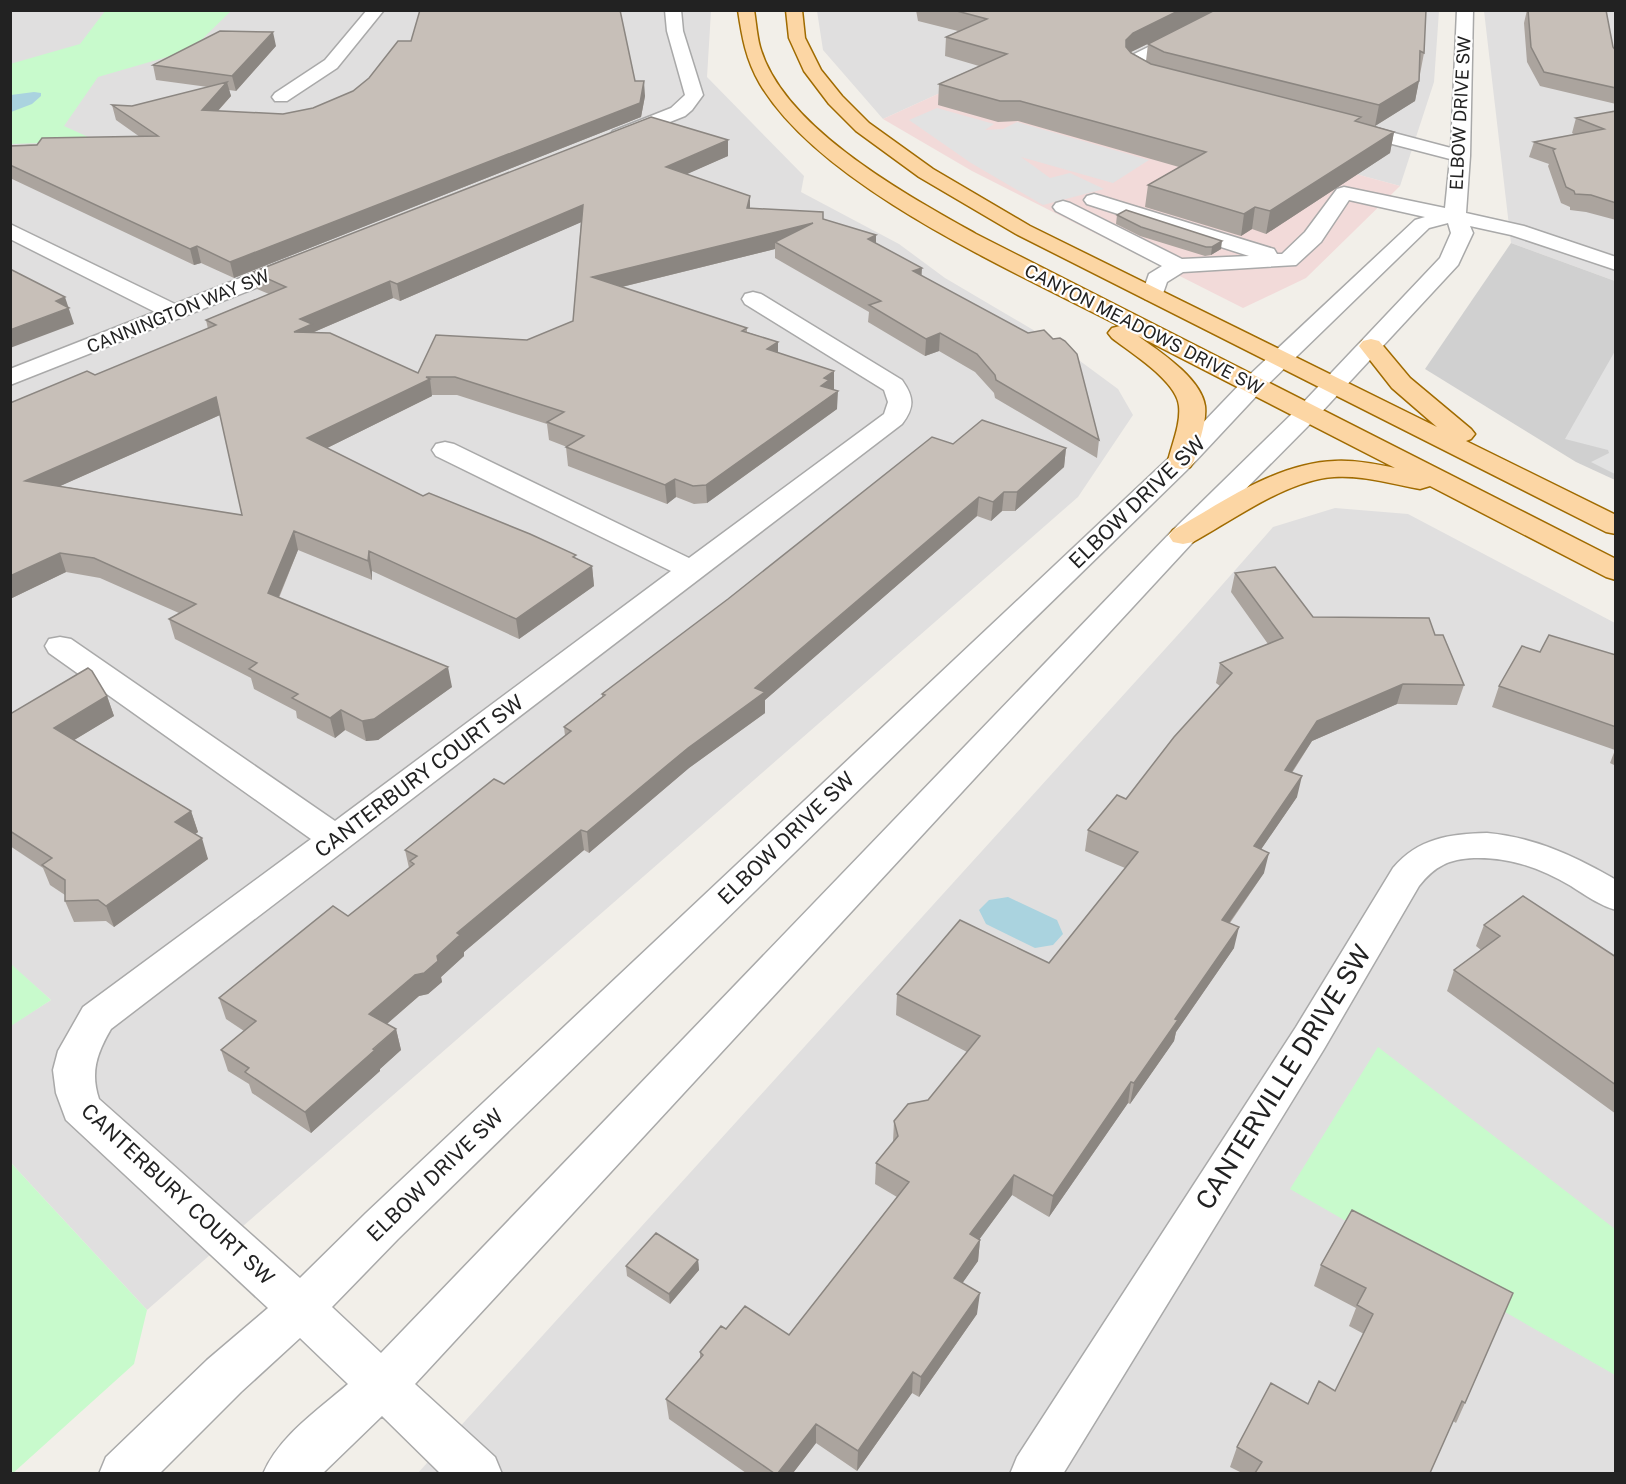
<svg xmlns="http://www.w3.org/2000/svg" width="1626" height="1484" font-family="'Public Sans',sans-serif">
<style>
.residential{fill:#e0dfdf}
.commercial{fill:#f2dad9}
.religious{fill:#d0d0d0}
.park{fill:#c8facc}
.parking{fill:#e2e2e2}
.water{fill:#aad3df}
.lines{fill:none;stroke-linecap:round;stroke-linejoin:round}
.minor-casing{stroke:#a9a9a9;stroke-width:3}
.major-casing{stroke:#a06b00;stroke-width:3}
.minor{fill:#fff;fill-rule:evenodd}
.major{fill:#fcd6a4;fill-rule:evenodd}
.wall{fill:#aba49e;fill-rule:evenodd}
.shaded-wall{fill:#8b8681}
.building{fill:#c7bfb8;stroke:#8b8681;stroke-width:1.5;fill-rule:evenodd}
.labels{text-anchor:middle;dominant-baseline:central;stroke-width:4.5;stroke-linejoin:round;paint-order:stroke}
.far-street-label{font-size:18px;fill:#222;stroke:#fff}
.street-label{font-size:21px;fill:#222;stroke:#fff}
.near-street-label{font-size:26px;fill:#222;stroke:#fff}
</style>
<rect width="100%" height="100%" fill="#f2efe9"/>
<path class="residential" d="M11 11H711L707 77 804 176 801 192 899 244 945 278 1057 344 1118 389 1133 415 1078 497 147 1310 11 1163 10 1026 51 1000 10 964Z
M817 11H1439L1434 82 1400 186 984 73 883 119 823 50Z
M1484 11H1615V281L1511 243Z
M1335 508 1408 514 1615 623V1473L417 1474 1185 627 1273 527Z"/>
<path class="commercial" d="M984 73 1400 186 1306 278 1243 308 972 171 883 119Z"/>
<path class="religious" d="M1511 243 1615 281V480L1576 462 1425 369Z"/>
<path class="park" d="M105 11H231L191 50 98 77 64 126 97 141 11 144 10 64 80 44Z
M11 964 51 1000 11 1026Z
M1378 1047 1615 1229V1375L1290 1189Z
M11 1163 147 1310 134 1364 12 1474Z"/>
<path class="parking" d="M937 108 994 124 985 130 1003 129 1017 122 1149 160 1113 183 1021 157 1050 178 1070 173 1104 189 1043 205 971 163 909 120Z
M1615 351 1616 474H1615L1591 462 1609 453 1608 450 1565 439Z"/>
<path class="water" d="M34 92 41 93V96L32 104 11 112V95Z
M1008 897 1057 920 1063 934 1053 945 1035 948 986 924 979 910 989 900Z"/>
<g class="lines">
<g class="minor-casing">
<path id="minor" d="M367 10H384L337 68 287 101H275L272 97 275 93 325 60Z
M665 10H681L683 31 703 95 692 110 685 116 627 139H613L610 135 613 131 671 108 685 95 667 31Z
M1223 10H1245L1143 63 1151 71 1171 76 1174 80 1171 84C1157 87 1135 80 1126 68L1125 61 1128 57Z
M1457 10H1473L1470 156 1466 213 1524 226 1616 257V270L1511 235 1470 226 1473 233 1458 265 1317 417 1193 542 415 1384 495 1457 502 1474H441L382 1416 322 1474H263C279 1436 318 1410 348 1384L300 1338 241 1392 159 1474H99L106 1457 207 1360 268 1308 66 1120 56 1093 53 1070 58 1051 83 1007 311 839 49 653 45 646 49 639 60 637 71 639 335 821 671 571 436 456 432 450 436 444 445 442 454 444 689 558 884 414 888 402 884 390 745 304 742 299 745 294 753 292 761 294 902 380C914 397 915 407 902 424L111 1029C97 1053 90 1072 99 1099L300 1278 366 1213 1172 455 1244 380 1415 220 1425 217 1349 200 1321 242 1296 265 1183 272 1167 282 1161 299 1153 301 1145 299 1142 294 1149 274 1162 266 1056 211 1053 207 1056 203 1063 201 1070 203 1182 259 1249 256 1087 204 1084 200 1087 196 1094 194 1101 196 1274 249 1277 254H1282L1305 232 1337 189 1344 187 1445 208 1450 159 1342 131 1340 127 1342 123 1349 121 1451 148ZM1448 223 1451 233 1440 258 1299 407 1173 530 381 1353 332 1307 398 1239 1190 467 1262 390 1429 228Z
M10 224 175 304 288 259 296 257 304 259 307 264 304 269 10 385V369L155 312 10 239Z
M1487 833C1532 837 1571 854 1611 877L1616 880V910C1599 905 1585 895 1571 886 1540 868 1510 857 1474 858 1449 859 1435 866 1419 886L1324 1049 1063 1474H1010L1017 1457 1296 1027 1393 868C1418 838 1450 834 1487 833Z"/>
</g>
<g class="major-casing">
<path id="major" d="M738 10H754C756 22 757 36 760 47 783 128 907 195 976 234L1616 559V580L1606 577 1430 486 1420 489C1392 484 1363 475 1334 477 1287 480 1233 520 1193 542L1183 544 1173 542 1169 536 1173 530C1222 503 1276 463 1335 461 1355 460 1375 464 1395 468L1138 336C1159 351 1201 378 1205 406 1207 423 1198 444 1194 461L1190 467 1181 469 1172 467 1168 461C1172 444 1181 424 1179 406 1177 381 1131 353 1112 338L1108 333 1112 328 1120 326C1014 271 822 188 760 84 746 60 742 37 738 10Z
M786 10H802L805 38 821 70 842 96 869 123 933 169 1030 226 1437 427 1392 388 1359 346 1363 341 1371 339 1379 341 1410 378 1471 429 1475 434 1471 439 1466 441 1616 515V534L1606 532 1016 234 919 177 856 131 829 104 804 71 789 38Z"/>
</g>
<use href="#minor" class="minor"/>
<use href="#major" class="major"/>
</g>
<path class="wall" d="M916 10H1426L1424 53 1415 101 1375 126 1394 132 1390 153 1266 234 1252 229 1241 236 1145 207 1148 185 1179 167 1018 121 998 122 938 105 939 84 979 66 945 56 946 37 958 31 918 21ZM1172 32 1148 44 1146 61 1131 52Z
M1527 10H1606L1613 47 1616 51V104L1540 86 1527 62 1524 23Z
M276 46 236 91 229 90 231 96 218 111 283 114 635 81 645 96 641 117 234 278 201 263 194 265 10 178V146L140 137 116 120 112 105 132 106 208 87 156 80 153 65Z
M1616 111V220L1586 212 1570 210V207L1561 203 1548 166 1549 164 1529 157 1534 142 1575 135 1572 133 1576 118Z
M728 140V156L686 174 750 196V208L823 219 876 235V244L922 276 1099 440 1097 458 995 398 994 393 975 372 939 351 925 356 868 322 869 312 775 258V249L622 287 747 328V332L778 342V352L834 389 833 390 837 409 707 503 694 504 676 497 667 504 568 466 566 447H567L549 440 547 424 457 395H432V396L327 448 423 496 576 558 592 566 594 586 519 639 372 571V580L298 550 279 598 452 687 378 740 366 741 345 730 335 738 297 718 296 711 254 689 251 678 175 639 169 619 179 613 100 578 66 572 10 599V403L95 375 208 329 206 320 269 294 257 289 253 272ZM581 222 573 321 527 340 418 373 314 332 393 298 400 301ZM220 415 242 515 60 486Z
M1117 215 1221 249 1211 255 1205 256 1140 236 1116 224Z
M953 444 1066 448 1064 467 1015 511H1002L991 521 977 516 765 700V713L689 768 589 853 584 850 464 952V956L441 977 442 982 428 994 419 996 387 1024 396 1029 401 1050 380 1069V1071L311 1133 252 1093 249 1084 228 1071 221 1050 244 1031 226 1019 219 998 348 916 409 868 405 850 504 784 565 736 564 727 602 697V694Z
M1235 573 1313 617 1435 635 1464 685 1457 705 1397 704 1312 741 1292 773 1297 797 1261 849 1264 873 1230 923 1234 948 1176 1032 1174 1041 1130 1104 1128 1103 1049 1217 1012 1195 979 1239 980 1240 978 1261 962 1283 977 1314 919 1397 912 1393 857 1471 816 1443 793 1473H746L669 1419 666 1399 700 1359V1352L726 1329 789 1335 897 1197 875 1184 876 1163 893 1142 894 1121 928 1100 967 1052 896 1015 897 994 1049 963 1125 868 1085 851 1088 830 1126 799 1220 686 1216 683 1220 663 1268 644 1231 592Z
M1540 652 1616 655V766L1610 763 1615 750 1492 707 1499 686Z
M107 696 114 716 74 740 191 811 198 832 195 834 208 859 114 927 106 921 74 922 65 901V895L50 885 43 868 10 846V712L12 713Z
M1484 925 1616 957V1114L1447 991 1454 970 1481 950 1476 946Z
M1352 1210 1465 1403 1456 1423 1453 1421 1430 1473H1242L1230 1467 1237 1447 1308 1404 1335 1391 1364 1334 1349 1326 1356 1308 1314 1286 1321 1265Z
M698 1260 699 1270 670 1304 627 1276 626 1266Z"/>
<path class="shaded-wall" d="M1180 10H1217L1131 52 1123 59 1126 40 1133 33Z
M273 32 276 46 236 91 232 76Z
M644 81 645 96 641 117 234 278 230 262Z
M1419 81 1415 101 1375 126 1379 105Z
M227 82 231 96 205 125 202 110Z
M1394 132 1390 153 1266 234 1270 211Z
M728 140V156L667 183 666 167Z
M750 196V212L747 208Z
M583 205 584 221 400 301 397 284Z
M1255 207 1252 229 1241 236 1244 214Z
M813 223 775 242V249L593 294 592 277Z
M876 235V251L868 239Z
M1222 241 1221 249 1211 255 1212 247Z
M197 246 201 263 194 265 190 249Z
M922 268 921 285 913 271Z
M390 281 393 298 314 332 316 342 294 332 300 319Z
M65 297 74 324 10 348V330L56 301Z
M940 333 939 351 925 356 926 339Z
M778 342V360L767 349Z
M834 371V389L829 392 838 391 837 409 707 503 706 485 821 386 824 378Z
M430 379 432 396 311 456 307 438Z
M216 397 220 415 31 499 25 481Z
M1066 448 1064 467 1015 511 1017 492Z
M675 479 676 497 667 504 665 485Z
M1004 492 1002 511 991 521 993 502Z
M979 497 977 516 765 700V713L689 768 589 853 587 832Z
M294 531 298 550 272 613 268 593Z
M369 551 372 571V580L368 561Z
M60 553 66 572 10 599V576Z
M592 566 594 586 519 639 516 619Z
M448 667 452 687 378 740 366 741 362 721Z
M1403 684 1397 704 1312 741 1280 790 1285 770 1317 721Z
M107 696 114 716 61 748 54 728Z
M341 710 345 730 335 738 330 718Z
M1302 776 1297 797 1249 867 1254 846Z
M191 811 198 832 182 843 175 822Z
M581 830 584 850 464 952V956L441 977 442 982 428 994 419 996 374 1035 369 1014 437 956 457 933Z
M202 838 208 859 114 927 106 906Z
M1269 853 1264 873 1217 940 1222 920Z
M1239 927 1234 948 1176 1032 1174 1041 1130 1104 1134 1083 1175 1019Z
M396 1029 401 1050 380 1069V1071L311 1133 305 1112Z
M1131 1082 1128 1103 1049 1217 1053 1196Z
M1014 1175 1012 1195 968 1255 970 1234Z
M980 1240 978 1261 952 1298 954 1278Z
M698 1260 699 1270 670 1304 669 1294Z
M980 1293 977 1314 919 1397 921 1377Z
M913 1372 912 1393 857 1471 858 1451Z
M816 1424V1443L793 1473H778Z"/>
<path class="building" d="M420 10H620L635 81H644L640 103 230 262 197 246 190 249 10 165V146L37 145 42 138 158 136 112 105 132 106 227 82 202 110 283 114 313 108 353 91 369 78 398 41H411Z
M953 10H1180L1133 33 1126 40V47L1131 53 1151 64 1361 117 1355 121 1394 132 1270 211 1255 207 1244 214 1148 185 1206 152 1020 101H1000L939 84 1007 54 946 37 987 19Z
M1215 10H1426L1424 53 1420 51 1419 81 1379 105 1164 52 1148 44Z
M1528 10H1606L1613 47 1616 51V88L1544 72 1531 47Z
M220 31 273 32 232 76 153 65Z
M1616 111V203L1591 195 1575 194 1574 191 1566 187 1553 150 1555 149 1534 142 1604 129 1576 118Z
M651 117 728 140 666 167 750 196 747 208 823 212V219L876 235 868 239 922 268 913 271 1028 333 1044 330 1053 339 1060 338 1065 341 1077 354 1099 440 996 380 995 375 977 354 940 333 926 339 869 305 881 301 775 242 813 223 592 277 747 328 742 331 778 342 767 349 834 371 824 378 829 380 821 386 838 391 706 485 693 486 675 479 665 485 566 447 584 436 547 422 564 412 455 377H426L430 379 307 438 423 496 429 493 530 534 576 555 573 557 592 566 516 619 369 551 368 561 294 531 268 593 448 667 374 719 362 721 341 710 330 718 292 698 298 694 249 669 257 663 169 619 196 604 94 558 60 553 10 576V403L87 371 95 375 216 325 206 320 286 287 253 272ZM583 205 573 321 527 340 436 335 418 373 330 333 294 332 312 324 300 319 390 281 397 284ZM216 397 242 515 25 481Z
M1126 210 1222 241 1212 247H1206L1141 227 1117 215Z
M10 269 65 297 56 301 69 308 10 330Z
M982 420 1066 448 1017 492H1004L993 502 979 497 755 688 765 692 688 748 587 832 581 830 457 933 460 935 437 956 438 961 424 973 415 975 369 1014 396 1029 373 1049 375 1050 305 1112 245 1072 249 1068 221 1050 256 1021 219 998 333 906 348 916 414 864 410 861 417 856 405 850 494 779 504 784 571 731 564 727 605 695 602 694 728 599 932 437 953 444Z
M1275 567 1313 617 1429 618 1435 635H1443L1464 685 1403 684 1317 721 1285 770 1302 776 1254 846 1269 853 1222 920 1239 927 1175 1019 1178 1020 1134 1083 1131 1082 1053 1196 1014 1175 970 1234 980 1240 954 1278 980 1293 921 1377 913 1372 858 1451 816 1424 778 1473H774L666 1399 703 1355 700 1352 721 1326 726 1329 745 1306 789 1335 909 1182 876 1163 898 1136 894 1121 908 1104 928 1100 980 1036 897 994 960 920 1049 963 1138 852 1088 830 1117 795 1126 799 1174 737 1232 673 1220 663 1283 638 1235 573Z
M1549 635 1616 655V727L1499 686 1522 646 1540 652Z
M88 668 92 671 107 696 54 728 191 811 175 822 202 838 106 906 98 900 65 901V880L42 865 52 858 10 831V712L12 713Z
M1523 896 1616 957V1085L1454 970 1500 936 1484 925Z
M1352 1210 1513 1293 1465 1403 1462 1401 1430 1473H1255L1262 1462 1237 1447 1271 1383 1308 1404 1319 1381 1335 1391 1373 1314 1357 1305 1366 1288 1321 1265Z
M656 1233 698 1260 669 1294 626 1266Z"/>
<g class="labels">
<g class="far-street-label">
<text transform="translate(1460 113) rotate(-87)">ELBOW DRIVE SW</text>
<text transform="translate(178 311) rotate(-22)">CANNINGTON WAY SW</text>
<text transform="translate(1144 329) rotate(27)">CANYON MEADOWS DRIVE SW</text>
</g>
<g class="street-label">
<text transform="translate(1137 502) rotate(-44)">ELBOW DRIVE SW</text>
<text transform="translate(419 776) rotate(-37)">CANTERBURY COURT SW</text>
<text transform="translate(786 838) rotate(-44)">ELBOW DRIVE SW</text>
<text transform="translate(435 1175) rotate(-44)">ELBOW DRIVE SW</text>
<text transform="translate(178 1194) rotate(43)">CANTERBURY COURT SW</text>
</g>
<g class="near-street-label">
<text transform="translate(1283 1077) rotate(-58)">CANTERVILLE DRIVE SW</text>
</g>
</g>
<rect width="1626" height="1484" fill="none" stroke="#222222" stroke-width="24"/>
</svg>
